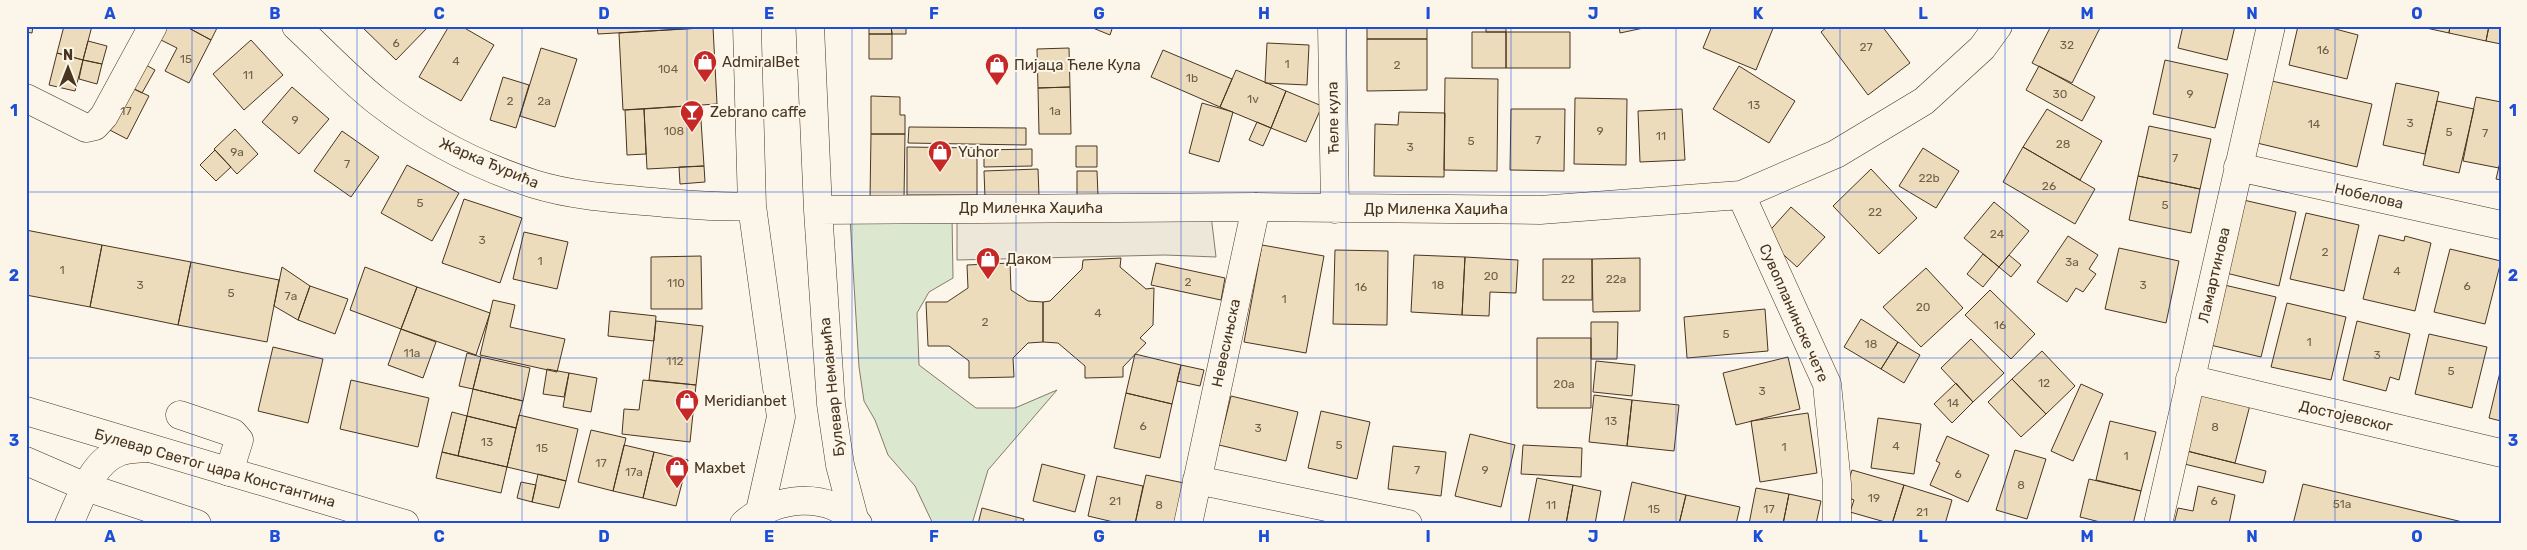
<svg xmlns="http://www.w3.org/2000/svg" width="2527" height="550" font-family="Rubik,sans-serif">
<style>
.green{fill:#dce7d0;stroke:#887966}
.parking{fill:#ede7d9;stroke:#887966}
.building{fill:#ecdcbc;stroke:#4a3520}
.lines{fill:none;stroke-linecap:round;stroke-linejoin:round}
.minor-casing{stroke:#4a3520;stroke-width:29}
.major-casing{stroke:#4a3520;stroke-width:29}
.minor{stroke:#fbf6e9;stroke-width:28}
.major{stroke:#fbf6e9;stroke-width:28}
.grid{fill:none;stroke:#1d4ed8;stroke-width:1;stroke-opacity:0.55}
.labels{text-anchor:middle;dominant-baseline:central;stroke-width:4;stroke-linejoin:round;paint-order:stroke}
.number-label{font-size:12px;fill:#725f47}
.poi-label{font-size:15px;fill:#4a3520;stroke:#fbf6e9;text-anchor:start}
.street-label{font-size:15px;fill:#4a3520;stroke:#fbf6e9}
.neatline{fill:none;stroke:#1d4ed8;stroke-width:2}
.grid-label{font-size:16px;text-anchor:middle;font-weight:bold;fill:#1d4ed8}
</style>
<rect width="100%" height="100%" fill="#fbf6e9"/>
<path class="green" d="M952 216 953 278 929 292 917 313 919 365 976 408H1015L1057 390 988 470 972 524H933L915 486 888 455 875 420 864 401 859 367 850 218Z"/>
<path class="parking" d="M1211 215 1216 257 1165 255 957 260V217Z"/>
<path class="building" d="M26 26H33L32 33 26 32Z
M64 26H92L83 60 57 53Z
M158 26H185L211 40 189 83 165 71 177 48 153 36Z
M185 26H218L211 40Z
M361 26H429L396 60Z
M449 26H461L494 45 461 101 419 77Z
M597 26H701L702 28 598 34Z
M869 26H891L892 34H869Z
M891 26H906V34H892Z
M1088 26H1113L1110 35Z
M1367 26H1427V39H1367Z
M1486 26H1506V32H1486Z
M1619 26H1653L1620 33Z
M1712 26H1774L1756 70 1703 48Z
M1828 26H1882L1910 63 1868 95 1821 32Z
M2051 26H2101L2072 83 2032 63Z
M2183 26H2235L2227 60 2178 48Z
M2298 26H2324L2358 35 2347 79 2289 65Z
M2417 26H2450L2449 33Z
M2450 26H2489L2486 41 2449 33Z
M2489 26H2501V44L2486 41Z
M713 27 717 104 623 110 619 33Z
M1472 32H1506V68H1472Z
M1506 32H1570V68H1506Z
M869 34H892V59H869Z
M1367 39H1427V90L1367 91Z
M251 40 283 75 244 110 213 74Z
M88 41 107 46 102 64 83 60Z
M1267 43 1309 45 1307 85 1265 83Z
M541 48 577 59 555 127 520 116Z
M1069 48 1070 87 1038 88 1037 49Z
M1163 50 1232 79 1220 107 1151 77Z
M57 53 83 60 75 91 49 85Z
M83 60 102 64 97 84 79 79Z
M137 60 155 70 142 93 124 84Z
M2165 60 2228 74 2215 128 2153 114Z
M1739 66 1795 101 1769 143 1713 109Z
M2039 66 2095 97 2082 121 2026 90Z
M1236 70 1286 91 1271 128 1220 107Z
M503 77 529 85 516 128 490 120Z
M1445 78 1498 79 1497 171 1444 170Z
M2272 81 2372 104 2357 167 2257 143Z
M2396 83 2439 92 2425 154 2383 145Z
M124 84 149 96 127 139 102 126Z
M292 87 329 119 299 154 262 122Z
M1070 87 1071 134H1039L1038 88Z
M1286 91 1322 106 1306 142 1271 128Z
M871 96 900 97V115H905V134H871Z
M2476 97 2501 102V158L2499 168 2463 161Z
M1575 98 1627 99 1626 165 1574 164Z
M2437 101 2474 109 2459 173 2423 165Z
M1202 103 1233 112 1219 162 1189 153Z
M700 105 704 166 647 169 644 109Z
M644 109 646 154 627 155 625 110Z
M1511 109H1565L1564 171 1510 170Z
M1682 109 1685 160 1640 162 1638 111Z
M2047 109 2102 141 2080 180 2023 147Z
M1399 112 1445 113 1444 177 1374 176 1375 124 1398 125Z
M1257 122 1271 128 1263 146 1249 140Z
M2149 126 2211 139 2200 189 2138 176Z
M909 127 1026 128V145L908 143Z
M235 129 258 154 237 174 214 149Z
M342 131 379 157 351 197 314 171Z
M871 134H905L904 199 870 200Z
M1076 146H1097V167H1076Z
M907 147 977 148V195H907Z
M2023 147 2095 189 2075 224 2003 182Z
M1923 148 1959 171 1936 208 1899 186Z
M1032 149V166L984 167V150Z
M215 150 231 167 216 181 200 165Z
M2501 158V180L2496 179Z
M407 165 459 193 432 241 381 213Z
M704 166 705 182 680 184 679 167Z
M1038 169 1039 196 985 198 984 171Z
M1871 169 1917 218 1879 254 1833 206Z
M1077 171H1097L1098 196H1077Z
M2138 176 2200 189 2191 233 2129 220Z
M464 199 522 218 500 283 442 263Z
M2239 199 2296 212 2279 286 2222 272Z
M1994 202 2029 231 1999 267 1964 238Z
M1791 207 1825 237 1797 267 1764 237Z
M2306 213 2359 225 2344 291 2290 279Z
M26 230 102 245 90 307 26 295Z
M524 232 568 242 557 289 513 279Z
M2379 235 2404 241 2405 236 2431 243 2415 311 2363 299Z
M2068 236 2098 255 2089 269 2096 274 2083 292 2076 288 2067 302 2037 282Z
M102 245 191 262 178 325 90 307Z
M1262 245 1324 256 1306 353 1244 342Z
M2119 248 2179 261 2166 323 2105 309Z
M2450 249 2501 261 2485 324 2434 312Z
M1335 250 1388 251 1387 325 1333 324Z
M1983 254 1999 267 1983 287 1967 274Z
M1414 255 1465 257 1462 315 1411 312Z
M2009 255 2021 265 2011 277 1999 267Z
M701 256 702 309H651V257Z
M1465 257 1518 260 1516 293 1490 292 1489 316 1462 315Z
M1121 258 1120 267 1146 289 1154 288 1153 325 1140 338 1146 343 1123 367V377L1085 378V366L1058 343 1043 342V302L1050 301 1082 269 1083 260Z
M1640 258V311L1593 312 1592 259Z
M1543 259H1592V300H1543Z
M191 262 279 280 267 342 178 325Z
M1010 263 1011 290 1028 301 1043 302V342L1028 343 1013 358 1014 377 969 378V361L949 346H928L926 302H947L968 288 967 265Z
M1156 263 1225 278 1221 300 1151 285Z
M282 267 310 286 298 320 274 306Z
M365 267 417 287 401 329 350 310Z
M1926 268 1963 308 1921 347 1883 307Z
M2220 284 2276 297 2261 357 2206 344Z
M310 286 348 299 335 334 298 320Z
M417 287 490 313 476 355 401 329Z
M1990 290 2035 334 2011 359 1965 315Z
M493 300 515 305 510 327 565 339 557 372 480 355Z
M2287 303 2346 317 2331 380 2271 367Z
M1765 309 1768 351 1687 358 1684 317Z
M610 311 656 316 654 341 608 336Z
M1861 319 1898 342 1881 369 1844 347Z
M656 321 703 326 696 385 649 380Z
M2357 321 2410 334 2399 380 2390 377 2386 391 2343 380Z
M1591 322H1618L1617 359H1591Z
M401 329 436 342 423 378 388 365Z
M2429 334 2487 347 2472 408 2415 394Z
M1537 338H1591V408H1537Z
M1971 339 2004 373 1973 402 1941 368Z
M1898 342 1920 355 1904 383 1881 369Z
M273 347 323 359 308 423 258 411Z
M2042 351 2075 386 2046 414 2012 379Z
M467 353 481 357 473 389 459 386Z
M1135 354 1181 365 1172 404 1126 393Z
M481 357 530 368 523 401 473 389Z
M1788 357 1800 409 1736 425 1723 373Z
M1596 361 1635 365 1632 396 1593 392Z
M1181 365 1204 370 1200 386 1177 381Z
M2501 368V421L2489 418Z
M547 369 569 373 564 397 543 394Z
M569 373 597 378 591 412 563 407Z
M2012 379 2046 414 2021 437 1988 402Z
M351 380 429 398 418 447 340 429Z
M643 380 696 385 690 442 622 434 624 409 639 410Z
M1956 383 1973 402 1952 423 1934 404Z
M2081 384 2103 394 2073 461 2051 451Z
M473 389 523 401 516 428 467 416Z
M2194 391 2250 405 2235 463 2179 449Z
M1126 393 1172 404 1160 458 1114 448Z
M1594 395 1632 400 1627 446 1589 442Z
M1231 396 1298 412 1286 461 1219 445Z
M1632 400 1679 405 1674 451 1627 446Z
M1321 411 1370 422 1357 479 1308 468Z
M452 412 467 416 458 456 442 452Z
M1808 413 1817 473 1760 482 1751 421Z
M519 415 578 429 566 481 507 467Z
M467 416 516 428 507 467 458 456Z
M1878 418 1921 424 1914 474 1871 468Z
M2110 421 2156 432 2141 491 2096 480Z
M591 430 626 438 613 491 578 482Z
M1470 434 1515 445 1501 507 1455 496Z
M1947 436 1989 455 1968 502 1930 485 1940 463 1936 461Z
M624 445 654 452 643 498 613 491Z
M1523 445 1582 448 1581 477 1521 474Z
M1393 446 1446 452 1441 496 1388 489Z
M2179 449 2266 471 2263 483 2176 462Z
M2015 450 2046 459 2027 519 1996 510Z
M442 452 507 467 501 493 436 478Z
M654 452 688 460 676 506 643 498Z
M1042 464 1085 475 1075 512 1033 501Z
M1852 470 1904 485 1892 524 1850 512 1854 500 1844 496Z
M538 474 566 481 559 508 532 502Z
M1146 475 1184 483 1174 524H1135Z
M1097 476 1143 486 1135 524H1122L1088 516Z
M1537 478 1573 485 1566 524H1528Z
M2089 479 2141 491 2133 524H2108L2080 517Z
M521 482 536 485 532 502 517 498Z
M1632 482 1686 495 1679 524H1623Z
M2303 484 2471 524H2293Z
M1573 485 1601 491 1595 524H1566Z
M1904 485 1952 500 1945 524H1892Z
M2198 486 2235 495 2229 524H2174L2178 508 2193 511Z
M1756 488 1789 494 1783 524H1749Z
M1789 494 1821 501 1816 524H1783Z
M1686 495 1740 507 1736 524H1679Z
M982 508 1024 519 1022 524H978Z"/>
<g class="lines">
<g class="minor-casing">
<path id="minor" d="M296 26C323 51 348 78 377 101 423 137 478 166 534 184 576 197 622 199 665 203 694 205 723 208 752 206
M747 26 752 206 781 417 760 511
M810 26 818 210 831 404 840 465 854 518
M1332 26 1335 209
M26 98 86 128 95 126 104 116 153 26
M2238 167 2501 225
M1741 195 1827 384 1837 484V524
M818 210 1256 207 1540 210 1741 195 1836 154 1924 101 1982 48 1998 26
M2190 379 2501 453
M180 415 233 433 239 440 229 472
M1197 480 1408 524
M69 524C80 500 92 462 119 452 127 449 137 449 146 448
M1188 524 1256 207
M2158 524 2271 26"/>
</g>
<g class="major-casing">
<path id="major" d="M26 411 405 524
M26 461 86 487 197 524
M744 524C775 496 829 490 858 524"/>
</g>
<use href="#minor" class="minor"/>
<use href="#major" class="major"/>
</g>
<path class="grid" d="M192 26V524M357 26V524M522 26V524M687 26V524M852 26V524M1016 26V524M1181 26V524M1346 26V524M1511 26V524M1676 26V524M1840 26V524M2005 26V524M2170 26V524M2335 26V524M26 192H2501M26 358H2501"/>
<defs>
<g id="shop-pin" transform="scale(1.25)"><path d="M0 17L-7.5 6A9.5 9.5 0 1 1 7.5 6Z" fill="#c62828" stroke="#fbf6e9"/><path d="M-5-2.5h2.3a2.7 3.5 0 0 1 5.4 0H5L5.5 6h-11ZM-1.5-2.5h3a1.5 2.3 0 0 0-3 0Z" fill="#fff"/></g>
<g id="bar-pin" transform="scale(1.25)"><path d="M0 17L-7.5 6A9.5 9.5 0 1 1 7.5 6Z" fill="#c62828" stroke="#fbf6e9"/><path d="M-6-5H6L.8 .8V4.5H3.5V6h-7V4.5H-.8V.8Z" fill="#fff"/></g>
</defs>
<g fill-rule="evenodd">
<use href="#shop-pin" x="705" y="62"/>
<use href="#shop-pin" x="997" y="65"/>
<use href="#bar-pin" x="692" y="112"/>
<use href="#shop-pin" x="940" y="152"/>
<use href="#shop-pin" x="988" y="259"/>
<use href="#shop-pin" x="687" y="401"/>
<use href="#shop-pin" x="677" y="468"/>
</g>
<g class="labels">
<g class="number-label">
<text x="396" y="43">6</text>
<text x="2067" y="45">32</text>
<text x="1866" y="47">27</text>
<text x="2323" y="50">16</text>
<text x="186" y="59">15</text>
<text x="456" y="61">4</text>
<text x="1287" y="64">1</text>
<text x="1397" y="65">2</text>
<text x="668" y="69">104</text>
<text x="248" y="75">11</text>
<text x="1192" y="78">1b</text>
<text x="2060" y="94">30</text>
<text x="2190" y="94">9</text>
<text x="1253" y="99">1v</text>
<text x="510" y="101">2</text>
<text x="544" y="101">2a</text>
<text x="1754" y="105">13</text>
<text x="126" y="111">17</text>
<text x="1055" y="111">1a</text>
<text x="295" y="120">9</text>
<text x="2410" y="123">3</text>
<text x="2314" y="124">14</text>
<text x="674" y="131">108</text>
<text x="1600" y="131">9</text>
<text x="2449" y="132">5</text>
<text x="2485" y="133">7</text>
<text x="1661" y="136">11</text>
<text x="1538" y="140">7</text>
<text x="1471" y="141">5</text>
<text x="2063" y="144">28</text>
<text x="1410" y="147">3</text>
<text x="237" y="152">9a</text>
<text x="2175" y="158">7</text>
<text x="347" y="164">7</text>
<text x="1929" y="178">22b</text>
<text x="2049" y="186">26</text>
<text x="420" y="203">5</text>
<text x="2165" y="205">5</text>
<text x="1875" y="212">22</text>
<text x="1997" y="234">24</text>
<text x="482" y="240">3</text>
<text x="2325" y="252">2</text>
<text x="540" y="261">1</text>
<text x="2072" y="262">3a</text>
<text x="62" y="270">1</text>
<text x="2397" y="271">4</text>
<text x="1491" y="276">20</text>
<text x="1568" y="279">22</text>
<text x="1616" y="279">22a</text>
<text x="1188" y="282">2</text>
<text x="676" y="283">110</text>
<text x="140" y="285">3</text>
<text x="1438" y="285">18</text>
<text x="2143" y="285">3</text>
<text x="2467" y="286">6</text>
<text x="1361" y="287">16</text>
<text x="231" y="293">5</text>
<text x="291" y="296">7a</text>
<text x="1284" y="299">1</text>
<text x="1923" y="307">20</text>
<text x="1098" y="313">4</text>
<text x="985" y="322">2</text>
<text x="2000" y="325">16</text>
<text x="1726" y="334">5</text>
<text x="2309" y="342">1</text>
<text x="1871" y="344">18</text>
<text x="412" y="353">11a</text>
<text x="2377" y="355">3</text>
<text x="675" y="361">112</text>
<text x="2451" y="371">5</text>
<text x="2044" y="383">12</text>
<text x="1564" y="384">20a</text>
<text x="1762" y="391">3</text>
<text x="1953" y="403">14</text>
<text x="1611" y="421">13</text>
<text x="1143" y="426">6</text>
<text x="2215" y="427">8</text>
<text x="1258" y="428">3</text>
<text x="487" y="442">13</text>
<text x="1339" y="445">5</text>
<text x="1896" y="446">4</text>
<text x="1784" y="447">1</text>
<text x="542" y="448">15</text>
<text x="2126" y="456">1</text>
<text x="601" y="463">17</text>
<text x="1417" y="470">7</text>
<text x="1485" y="470">9</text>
<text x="634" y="472">17a</text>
<text x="1958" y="474">6</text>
<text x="2021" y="485">8</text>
<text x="1874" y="498">19</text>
<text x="1115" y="501">21</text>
<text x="2214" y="501">6</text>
<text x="2342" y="504">51a</text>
<text x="1159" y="505">8</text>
<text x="1551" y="505">11</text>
<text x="1654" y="509">15</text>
<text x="1769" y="509">17</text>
<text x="1922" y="512">21</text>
</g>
<g class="poi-label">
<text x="722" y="62">AdmiralBet</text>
<text x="1014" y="65">Пијаца Ћеле Кула</text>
<text x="710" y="112">Zebrano caffe</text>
<text x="958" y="152">Yuhor</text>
<text x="1006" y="259">Даком</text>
<text x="704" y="401">Meridianbet</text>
<text x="694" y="468">Maxbet</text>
</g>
<g class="street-label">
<text transform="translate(1333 118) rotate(-91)">Ћеле кула</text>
<text transform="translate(489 163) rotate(23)">Жарка Ђурића</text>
<text transform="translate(2369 196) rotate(13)">Нобелова</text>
<text x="1031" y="208">Др Миленка Хаџића</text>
<text x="1436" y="209">Др Миленка Хаџића</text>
<text transform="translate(2214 275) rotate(-77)">Ламартинова</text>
<text transform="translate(1794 313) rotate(66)">Сувопланинске чете</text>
<text transform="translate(1226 343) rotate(-78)">Невесињска</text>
<text transform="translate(832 387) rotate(-96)">Булевар Немањића</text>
<text transform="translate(2346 416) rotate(13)">Достојевског</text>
<text transform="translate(215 468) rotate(16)">Булевар Светог цара Константина</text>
</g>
</g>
<rect width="2527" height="550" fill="none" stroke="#fbf6e9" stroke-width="55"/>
<g transform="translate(68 68)" stroke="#fbf6e9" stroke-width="4" paint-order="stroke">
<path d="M0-4L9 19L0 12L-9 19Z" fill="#4a3520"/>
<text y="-8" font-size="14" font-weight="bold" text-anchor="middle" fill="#4a3520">N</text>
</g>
<rect x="28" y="28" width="2472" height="494" class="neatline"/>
<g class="grid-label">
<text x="110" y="19">A</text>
<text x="275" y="19">B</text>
<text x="439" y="19">C</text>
<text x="604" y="19">D</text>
<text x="769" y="19">E</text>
<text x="934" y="19">F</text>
<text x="1099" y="19">G</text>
<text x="1264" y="19">H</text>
<text x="1428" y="19">I</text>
<text x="1593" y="19">J</text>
<text x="1758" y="19">K</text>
<text x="1923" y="19">L</text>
<text x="2087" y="19">M</text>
<text x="2252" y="19">N</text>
<text x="2417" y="19">O</text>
<text x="14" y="116">1</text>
<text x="2513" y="116">1</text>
<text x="14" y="281">2</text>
<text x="2513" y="281">2</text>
<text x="14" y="446">3</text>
<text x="2513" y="446">3</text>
<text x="110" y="542">A</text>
<text x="275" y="542">B</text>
<text x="439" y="542">C</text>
<text x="604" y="542">D</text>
<text x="769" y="542">E</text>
<text x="934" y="542">F</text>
<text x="1099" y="542">G</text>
<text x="1264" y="542">H</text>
<text x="1428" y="542">I</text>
<text x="1593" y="542">J</text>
<text x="1758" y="542">K</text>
<text x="1923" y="542">L</text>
<text x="2087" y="542">M</text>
<text x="2252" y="542">N</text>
<text x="2417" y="542">O</text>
</g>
</svg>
